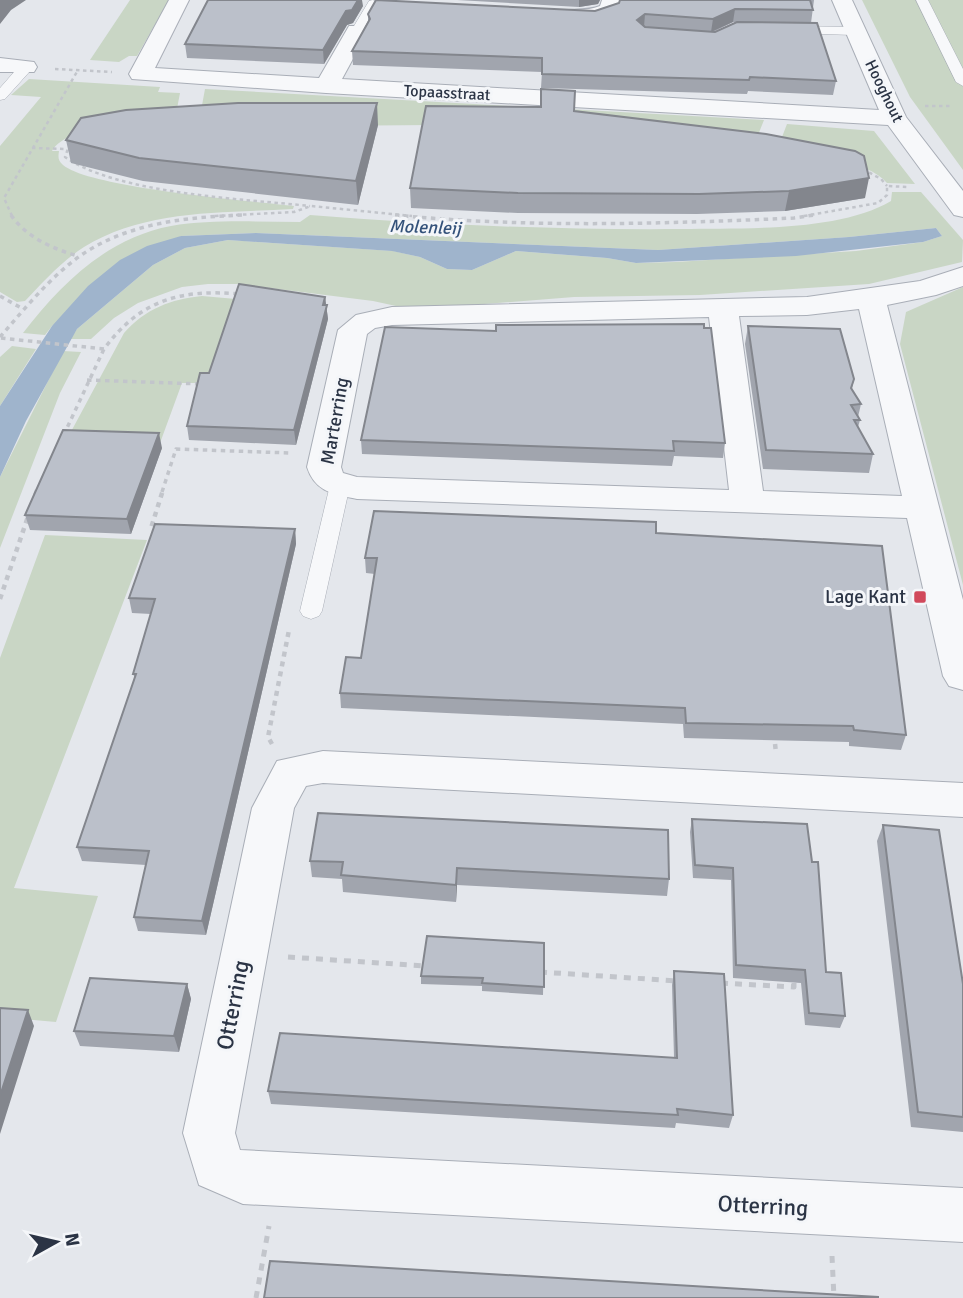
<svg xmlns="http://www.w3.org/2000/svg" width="963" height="1298" font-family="Signika,sans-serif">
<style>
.green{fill:#c9d6c5}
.water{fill:#9fb4cc}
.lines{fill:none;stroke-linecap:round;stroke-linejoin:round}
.lane-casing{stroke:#a9aeb7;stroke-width:1}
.street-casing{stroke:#a9aeb7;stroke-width:2}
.path-far3{stroke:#c2c5cb;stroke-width:2.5;stroke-dasharray:3.5 3.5;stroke-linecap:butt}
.path-far2{stroke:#c2c5cb;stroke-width:3.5;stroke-dasharray:4.5 4.5;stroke-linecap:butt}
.path-far1{stroke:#c2c5cb;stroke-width:4.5;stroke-dasharray:5 5;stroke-linecap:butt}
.path{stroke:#c2c5cb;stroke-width:5;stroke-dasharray:7 7;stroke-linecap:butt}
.lane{fill:#f7f8fa;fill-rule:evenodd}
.street{fill:#f7f8fa;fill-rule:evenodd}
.wall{fill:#a1a5ae;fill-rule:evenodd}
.shaded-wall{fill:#83868d}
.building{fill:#bbc0ca;stroke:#83868d;stroke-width:2}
.poi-dot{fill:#d1495b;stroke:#f4f6f9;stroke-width:2.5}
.labels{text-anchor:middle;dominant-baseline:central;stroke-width:6;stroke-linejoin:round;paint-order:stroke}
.far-street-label{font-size:16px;fill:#2b3445;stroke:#f4f6f9}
.far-water-label{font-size:18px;font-style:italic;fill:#34527a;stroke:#f4f6f9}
.street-label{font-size:19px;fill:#2b3445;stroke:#f4f6f9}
.poi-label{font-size:19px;fill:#2b3445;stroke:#f4f6f9;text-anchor:end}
.near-street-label{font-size:23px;fill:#2b3445;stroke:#f4f6f9}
</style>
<rect width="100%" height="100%" fill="#e4e7ec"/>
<path class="green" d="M130 0H169L137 56H129L119 62 90 60Z
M862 0H963V170L910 97Z
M29 79 160 87 158 92 180 93 175 119C144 123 69 123 52 151H59C58 157 58 161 63 165 90 188 252 201 294 206L293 209C224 213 145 209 84 247 62 261 42 283 25 301L17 302 0 292V146L41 97 11 95Z
M205 89 764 120 752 150 433 125 198 127Z
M787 124 874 131 915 184 887 183C867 159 808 156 777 150Z
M892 192H921L963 240 962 262 869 284 700 295 574 297 459 306H396L373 301 238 284H208L182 287 138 303 114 318 91 339H70L77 329 153 265 185 248 228 240 393 251 420 257 447 269 472 270 516 251 607 258 636 263 676 262 856 251 923 242 942 236 936 228 849 237 658 250 256 233 181 236 52 326 45 335 23 333C61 284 107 238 171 226 213 219 258 222 300 222L310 215C434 225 557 230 682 229 742 228 839 232 891 201Z
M963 287V585L900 344 906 312Z
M202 296 236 299 206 383H182L160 443 66 441 124 333C145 309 171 299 202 296Z
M12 346 36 349 0 406V357Z
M63 351 81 352 60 393 0 548V477Z
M45 535 147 540 14 888 98 896 56 1022 0 1017V658Z"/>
<path class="water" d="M936 228 942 236 923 242 796 256 636 263 607 258 516 251 472 270 447 269 420 257 392 251 228 240 185 248 153 265 77 329 26 421 0 477V406L52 326 88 286 120 260 147 246 181 236 256 233 658 250 849 237Z"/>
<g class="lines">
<g class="lane-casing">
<path id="lane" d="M373 0 379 4 362 34 357 35 352 34 351 31 369 1Z
M916 0H928L963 69V86L956 82Z
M789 26 855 27 861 31 855 35 784 33V27Z
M26 63 31 64V70L5 99 0 100V88L21 64Z
M340 479 347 481 350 485 322 611 319 616 311 619 303 616 300 611 330 485 333 481Z"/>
</g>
<g class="street-casing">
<path id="street" d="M169 0H189L155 68 319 78 349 26H365L368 31 342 79 879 110 832 0H852L906 117 963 191V217L954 215 888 125 326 93 132 79 129 74Z
M602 0H622L617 14C598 22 577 26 555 21L552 16 555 11C570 8 586 12 600 6Z
M0 58 34 62 37 67 34 72H0Z
M963 267V286L936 295 887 305 963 600V690L949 686 943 676 907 518 357 499C333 494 315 492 307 467L338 330 356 315 392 307 807 297 920 281ZM859 309 902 496 763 491 739 316 807 315ZM709 317 729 490 357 477 343 473 341 467 367 334 375 328 392 325Z
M323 751 963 783V817L323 783 306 786 294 808 235 1133 240 1150 963 1188V1242L243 1204 199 1185 183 1133 252 808 277 761Z"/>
</g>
<path class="path-far3" d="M55 69 112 72
M925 106H952
M70 143 65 157C118 194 244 199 310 206
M32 148 67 149
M863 169 881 179 887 186
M12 216 4 198 78 70
M215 216 294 212 311 206 412 216
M804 216 878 203 887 195V186L907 187"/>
<path class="path-far2" d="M11 215C26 237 53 249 78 256
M395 215C528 228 661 224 794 218L814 215
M0 296 23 309
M0 337C21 313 42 287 67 266 116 224 182 217 245 215
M1 338 104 349C141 299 181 289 241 294
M87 380 202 384
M37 492 104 349
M162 492 176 449 290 453"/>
<path class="path-far1" d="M159 529 151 528 163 490
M0 599 37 490
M774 734 776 753
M272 744 268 737 289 630"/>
<path class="path" d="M288 957 426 966
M540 972 678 981
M721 983 794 987V978
M832 1256 834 1298
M256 1298 269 1226"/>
<use href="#lane" class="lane"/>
<use href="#street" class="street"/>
</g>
<path class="wall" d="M457 0H600L598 4 579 7Z
M814 0 811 23 836 81 833 95 748 91 747 94 541 88 542 72 353 65 352 51 368 21V14L595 11 619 3ZM733 22H736L715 32H713Z
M363 6 353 23 347 25 324 64 187 58 185 44Z
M574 111 865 198 785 211 697 214 518 213 411 208 410 188Z
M378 125 358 205 143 181 71 163 66 140Z
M325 297 328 319 296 445 189 440 187 426 209 373Z
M748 326 854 379 852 389 861 404 858 417 860 420 858 427 873 454 869 473 763 469 745 344Z
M704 328 725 443 723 458 674 456 672 466 362 454 361 440 496 331Z
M162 448 131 534 30 530 25 515Z
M295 529 296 544 206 935 138 931 134 917 146 865 82 861 77 847 135 678 133 674 151 614 132 613 129 598Z
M656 533 906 735 901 750 849 746V742L684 738 683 724 341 708 340 693 361 658 375 574 366 573 365 558Z
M692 819 826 972 845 1016 840 1028 805 1025 801 983 733 978 731 880 693 878 690 832Z
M883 825 963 984V1132L911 1127 877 841Z
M310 861 669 879 667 896 457 885 456 902 343 892 342 879 312 877Z
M544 943 543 995 482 991V986L421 984V976Z
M674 971 733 1115 729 1128 676 1123 675 1128 271 1104 268 1091 674 1057 672 985Z
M187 984 191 999 179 1052 80 1046 74 1031Z"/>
<path class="shaded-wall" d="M0 0H26L11 10 0 24Z
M358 0H362L363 6 353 23 347 25 324 64 323 50 346 11Z
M579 0H600L598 4 579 7Z
M735 9 733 22 711 32 713 19Z
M645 14 644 27 637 20Z
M377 103 378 125 358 205 356 181Z
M869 178 865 198 785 211 789 191Z
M325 297 328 319 296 445 294 430Z
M159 433 162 448 131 534 127 519Z
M295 529 296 544 206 935 202 921Z
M457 868V885L456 902V885Z
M187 984 191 999 179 1052 174 1036Z
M28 1010 34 1026 0 1134V1096Z"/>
<path class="building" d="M208 0H358L352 10 346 11 323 50 185 44Z
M376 0 595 11 619 3 620 0H810L813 10 735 9 713 19 645 14 637 20 645 27 715 32 737 22 817 23 836 81 750 77 749 80 542 74V58L352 51 370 19 368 14Z
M541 89 575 91 574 111 766 134 855 151 864 156 869 178 789 191 699 194 518 193 410 188 426 106 541 107Z
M238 103H377L356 181 139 158 66 140 81 118 126 110Z
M239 284 325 297 323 305H327L294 430 187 426 200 373H209Z
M704 324V328H711L725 443 673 441 674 451 361 440 385 327 496 331V325Z
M748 326 840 329 854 379 851 388 861 404 851 405 860 420H854L873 454 766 450Z
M63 430 159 433 127 519 25 515Z
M374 511 656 522V533L882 546 906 735 854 730 853 726 686 723 685 708 340 693 346 657 361 658 377 558H365Z
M155 524 295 529 202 921 134 917 149 851 77 847 136 674H133L155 599 129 598Z
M318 813 668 830 669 879 457 868 456 885 341 875 343 862 310 861Z
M692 819 807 824 812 862H818L826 972 841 973 845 1016 809 1013 805 970 736 965 733 868 695 865Z
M883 825 939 830 963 984V1117L918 1112Z
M427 936 544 943V987L482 983 483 978 421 976Z
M674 971 724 974 733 1115 677 1109 678 1115 268 1091 280 1033 677 1058Z
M90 978 187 984 174 1036 74 1031Z
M0 1008 28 1010 0 1096Z
M270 1261 878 1297V1298H264Z"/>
<rect class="poi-dot" x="913" y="590" width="14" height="14" rx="3.5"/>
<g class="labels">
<g class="far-street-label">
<text transform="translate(884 91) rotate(64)">Hooghout</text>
<text transform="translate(447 93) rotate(3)">Topaasstraat</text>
</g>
<g class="far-water-label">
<text transform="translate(425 227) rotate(2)">Molenleij</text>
</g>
<g class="street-label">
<text transform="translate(335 421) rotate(-80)">Marterring</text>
</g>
<g class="poi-label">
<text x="906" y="597">Lage Kant</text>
</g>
<g class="near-street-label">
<text transform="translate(233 1005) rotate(-79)">Otterring</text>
<text transform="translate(763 1206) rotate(3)">Otterring</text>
</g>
</g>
<g transform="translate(56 1242) rotate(82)" stroke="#f4f6f9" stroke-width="5" paint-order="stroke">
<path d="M0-5L12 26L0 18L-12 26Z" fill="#2b3445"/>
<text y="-10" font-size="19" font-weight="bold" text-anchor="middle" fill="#2b3445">N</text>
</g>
</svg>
